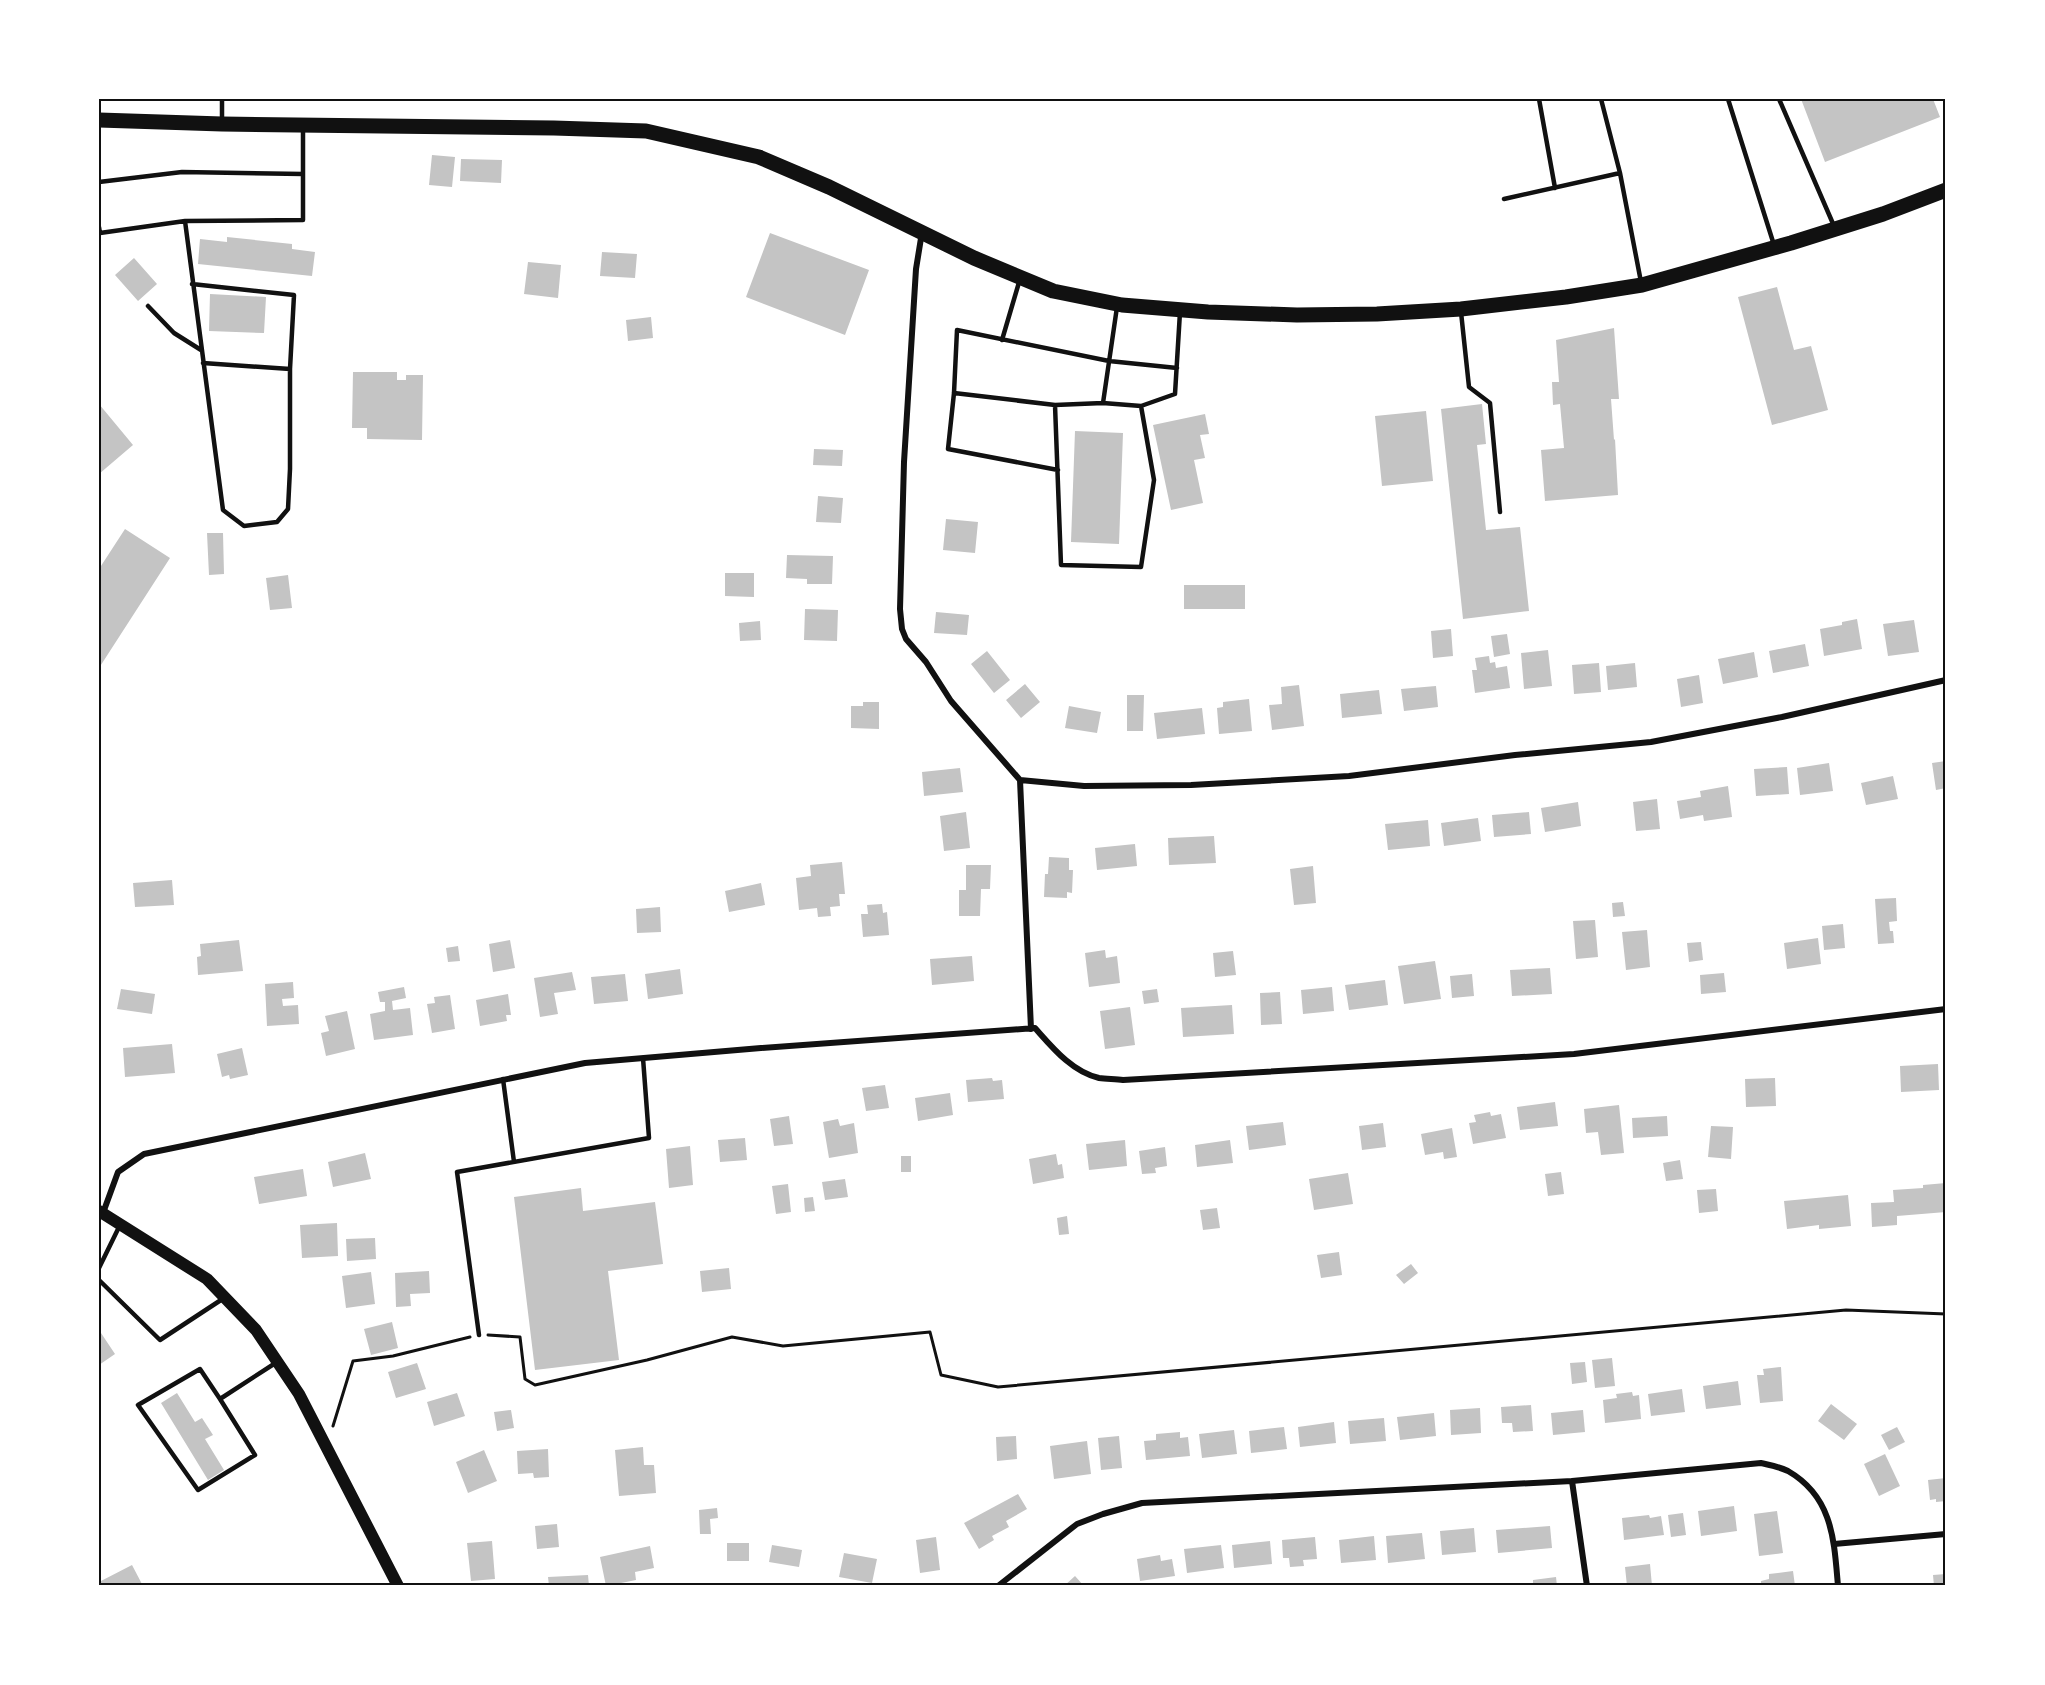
<svg xmlns="http://www.w3.org/2000/svg" width="2045" height="1685" font-family="'PT Sans',sans-serif">
<style>
.building{fill:#c4c4c4}
.lines{fill:none;stroke-linecap:round;stroke-linejoin:round}
.path{stroke:#111;stroke-width:3}
.service{stroke:#111;stroke-width:4.5}
.minor{stroke:#111;stroke-width:6}
.secondary{stroke:#111;stroke-width:12}
.primary{stroke:#111;stroke-width:15}
.neatline{fill:none;stroke:#111;stroke-width:2}
</style>
<rect width="100%" height="100%" fill="#fff"/>
<path class="building" d="M1801 99H1933L1940 117 1825 162Z
M432 155 455 157 452 187 429 185Z
M461 159 502 160 501 183 460 181Z
M770 233 869 270 845 335 746 297Z
M227 237 292 244V249L315 252 312 276 198 264 200 239 227 242Z
M602 252 637 254 635 278 600 276Z
M134 258 157 284 138 301 115 275Z
M528 262 561 265 558 298 524 294Z
M1777 287 1794 350 1811 346 1828 410 1772 425 1738 297Z
M210 294 266 297 264 333 209 331Z
M651 317 653 338 628 341 626 320Z
M1614 328 1619 399H1611L1614 440 1615 439 1618 495 1545 501 1541 450 1564 448 1560 404 1553 405 1552 382H1559L1556 340Z
M353 372H397V380H406V375H423L422 440 367 439V428H352Z
M99 404 133 445 99 474Z
M1482 404 1486 444 1477 445 1486 530 1520 527 1529 611 1463 619 1441 409Z
M1426 411 1433 481 1382 486 1375 416Z
M1205 414 1209 434 1200 435 1205 458 1194 460 1203 503 1171 510 1153 425Z
M1075 431 1123 433 1119 544 1071 542Z
M814 449 843 450 842 466 813 465Z
M818 496 843 498 841 523 816 522Z
M946 519 978 522 975 553 943 550Z
M125 529 170 558 99 668V569Z
M207 533H223L224 574 209 575Z
M787 555 833 556 832 584H807V579L786 578Z
M725 573H754V597L725 596Z
M288 575 292 608 270 610 266 578Z
M1184 585H1245V609H1184Z
M805 609 838 610 837 641 804 640Z
M936 612 969 615 967 635 934 633Z
M1857 619 1862 649 1824 656 1820 629 1842 625V622Z
M1914 620 1919 652 1888 656 1883 624Z
M760 621 761 640 740 641 739 623Z
M1451 629 1453 656 1433 658 1431 631Z
M1507 634 1510 654 1494 657 1491 636Z
M1805 644 1809 666 1773 673 1769 651Z
M1548 650 1552 686 1524 689 1521 653Z
M987 651 1010 680 994 693 971 664Z
M1754 652 1758 677 1723 684 1718 659Z
M1489 656 1490 663 1495 662 1496 668 1507 666 1510 688 1475 693 1472 670H1477L1475 658Z
M1599 663 1601 692 1574 694 1572 665Z
M1635 663 1637 687 1608 690 1606 666Z
M1699 675 1703 703 1681 707 1677 679Z
M1025 684 1040 702 1021 718 1006 700Z
M1299 685 1304 726 1272 730 1269 705 1282 704 1281 687Z
M1436 686 1438 707 1404 711 1401 689Z
M1379 690 1382 714 1342 718 1340 694Z
M1127 695H1144L1143 731H1127Z
M1249 699 1252 731 1219 734 1217 708 1223 707V702Z
M863 702H879V729L851 728V706H863Z
M1069 706 1101 712 1097 733 1065 728Z
M1202 708 1205 734 1157 739 1154 713Z
M1946 761V788L1936 790 1932 763Z
M1829 763 1833 791 1800 795 1797 768Z
M1787 767 1789 794 1756 796 1754 769Z
M960 768 963 792 924 796 922 772Z
M1893 776 1898 799 1866 805 1861 783Z
M1728 786 1732 817 1704 821 1703 815 1680 819 1677 801 1701 797 1700 791Z
M1657 799 1660 829 1636 831 1633 802Z
M1578 802 1581 826 1545 832 1541 808Z
M966 812 970 848 944 851 940 816Z
M1529 812 1531 834 1494 837 1492 815Z
M1478 818 1481 841 1444 846 1441 823Z
M1428 820 1430 846 1388 850 1385 824Z
M1214 836 1216 863 1169 865 1168 838Z
M1135 844 1137 866 1097 870 1095 848Z
M1049 857 1069 858V870H1073L1072 893 1067 892V898L1044 897 1045 874H1048Z
M842 862 845 894H839L840 906 830 907 831 916 818 917 817 908 799 910 796 878 811 876 810 865Z
M966 865H991L990 889H981L980 916H959V890H966Z
M1313 866 1316 903 1294 905 1290 869Z
M172 880 174 905 135 907 133 883Z
M761 883 765 905 729 912 725 891Z
M1896 898 1897 921 1889 922 1890 931H1893L1894 943 1878 944 1875 899Z
M1623 902 1625 916 1613 917 1612 903Z
M882 904 883 913 887 912 889 935 863 937 861 914H868L867 905Z
M660 907 661 932 637 933 636 909Z
M1595 920 1598 957 1576 959 1573 921Z
M1843 924 1845 948 1824 950 1822 926Z
M1647 930 1650 967 1626 970 1622 932Z
M1818 938 1821 964 1787 969 1784 943Z
M239 940 243 971 198 975 197 957 201 956 200 944Z
M510 940 515 968 493 972 489 944Z
M1701 942 1703 960 1689 962 1687 943Z
M458 946 460 961 448 962 446 948Z
M1105 950 1106 958 1117 956 1120 983 1089 987 1085 953Z
M1233 951 1236 975 1215 977 1213 953Z
M972 956 974 981 932 985 930 959Z
M1435 961 1441 999 1404 1004 1398 966Z
M1550 968 1552 994 1512 996 1510 970Z
M680 969 683 994 648 999 645 974Z
M572 972 576 990 554 993 558 1014 540 1017 534 978Z
M1724 973 1726 992 1701 994 1700 975Z
M625 974 628 1001 594 1004 591 977Z
M1472 974 1474 996 1452 998 1450 976Z
M1385 980 1388 1005 1349 1010 1345 985Z
M293 982 294 998 282 999 283 1006 298 1005 299 1024 267 1026 265 984Z
M404 987 406 998 392 1001 393 1010 410 1008 413 1035 374 1040 370 1014 385 1011V1002H380L378 992Z
M1332 987 1334 1011 1303 1014 1301 990Z
M121 989 155 994 152 1014 117 1009Z
M1157 989 1159 1002 1144 1004 1142 991Z
M1280 992 1282 1024 1261 1025 1260 993Z
M508 994 511 1015H506L507 1021 480 1026 476 1000Z
M450 995 455 1029 432 1033 427 1004 435 1003 434 997Z
M1232 1005 1234 1034 1183 1037 1181 1008Z
M1130 1007 1135 1045 1105 1049 1100 1011Z
M347 1011 355 1049 326 1056 321 1033 329 1031 325 1016Z
M172 1044 175 1073 125 1077 123 1048Z
M242 1048 248 1075 230 1079 229 1075 222 1077 217 1054Z
M1938 1064 1939 1090 1901 1092 1900 1066Z
M992 1078 993 1081 1002 1080 1004 1099 968 1102 966 1080Z
M1775 1078 1776 1106 1746 1107 1745 1079Z
M885 1085 889 1108 866 1111 862 1088Z
M950 1093 953 1115 918 1121 915 1098Z
M1555 1102 1558 1126 1520 1130 1517 1107Z
M1619 1105 1624 1153 1601 1155 1598 1132 1586 1133 1584 1109Z
M1490 1112 1491 1116 1501 1114 1506 1138 1473 1144 1469 1123 1476 1122 1474 1115Z
M789 1116 793 1144 774 1146 770 1119Z
M1667 1116 1668 1136 1633 1138 1632 1118Z
M838 1119 840 1126 854 1123 858 1153 829 1158 823 1122Z
M1283 1122 1286 1145 1249 1150 1246 1126Z
M1383 1123 1386 1147 1362 1150 1359 1126Z
M1711 1126 1733 1127 1731 1159 1708 1157Z
M1452 1128 1457 1157 1444 1159 1443 1152 1425 1155 1421 1134Z
M745 1138 747 1160 720 1162 718 1140Z
M1125 1140 1127 1166 1089 1170 1086 1144Z
M1230 1140 1233 1163 1197 1167 1195 1145Z
M690 1146 693 1185 669 1188 666 1149Z
M1165 1147 1167 1166 1155 1168 1156 1173 1142 1174 1139 1151Z
M365 1153 371 1179 333 1187 328 1162Z
M1056 1154 1058 1165 1062 1164 1064 1178 1033 1184 1029 1159Z
M901 1156H911V1172H901Z
M1680 1160 1683 1179 1666 1181 1663 1163Z
M303 1169 307 1196 259 1204 254 1177Z
M1561 1172 1564 1194 1548 1196 1545 1174Z
M1348 1173 1353 1204 1314 1210 1309 1179Z
M845 1179 848 1197 825 1200 822 1182Z
M1946 1183V1212L1897 1216V1225L1872 1227 1871 1203 1894 1202 1893 1190 1923 1188V1185Z
M788 1184 791 1212 776 1214 772 1186Z
M581 1188 583 1211 655 1202 663 1264 608 1271 619 1360 535 1370 514 1197Z
M1716 1189 1718 1211 1699 1213 1697 1190Z
M1848 1195 1851 1226 1819 1229V1225L1787 1229 1784 1201Z
M813 1197 815 1211 805 1212 804 1198Z
M1217 1208 1220 1228 1203 1230 1200 1210Z
M1067 1216 1069 1234 1059 1235 1057 1218Z
M337 1223 338 1256 302 1258 300 1225Z
M375 1238 376 1259 347 1261 346 1239Z
M1339 1252 1342 1275 1321 1278 1317 1255Z
M1411 1264 1418 1273 1404 1284 1396 1275Z
M729 1268 731 1289 702 1292 700 1271Z
M429 1271 430 1293 410 1294 411 1306 396 1307 395 1273Z
M371 1272 375 1304 346 1308 342 1276Z
M392 1322 398 1348 371 1355 364 1329Z
M99 1330 115 1354 99 1365Z
M1612 1358 1615 1386 1595 1388 1592 1360Z
M1585 1362 1587 1382 1572 1384 1570 1363Z
M417 1363 426 1389 396 1398 388 1372Z
M1781 1367 1783 1401 1760 1403 1757 1375H1764L1763 1369Z
M1738 1381 1741 1405 1706 1409 1703 1386Z
M1682 1389 1685 1412 1651 1416 1648 1394Z
M1632 1392 1633 1396 1639 1395 1641 1419 1605 1423 1603 1400 1617 1398 1616 1394Z
M177 1393 195 1422 202 1418 213 1435 205 1439 224 1470 208 1480 161 1403Z
M457 1393 465 1416 434 1426 427 1402Z
M1831 1404 1857 1424 1844 1440 1818 1421Z
M1531 1405 1533 1431 1513 1432 1512 1423H1502L1501 1407Z
M1480 1408 1481 1433 1451 1435 1450 1410Z
M511 1410 514 1428 497 1431 494 1412Z
M1583 1410 1585 1432 1553 1435 1551 1413Z
M1434 1413 1436 1436 1400 1440 1397 1417Z
M1384 1418 1386 1441 1350 1444 1348 1421Z
M1334 1422 1336 1443 1300 1447 1298 1427Z
M1284 1427 1287 1449 1251 1453 1249 1431Z
M1897 1427 1905 1442 1889 1450 1881 1435Z
M1234 1430 1237 1454 1202 1458 1199 1434Z
M1180 1432V1438L1188 1437 1190 1456 1146 1460 1144 1441 1156 1440V1434Z
M1016 1436 1017 1459 997 1461 996 1437Z
M1119 1436 1122 1468 1101 1470 1098 1438Z
M1087 1441 1091 1474 1054 1479 1050 1446Z
M643 1447 644 1465H654L656 1493 619 1496 615 1450Z
M548 1449 549 1477 534 1478 533 1473 518 1474 517 1451Z
M484 1450 497 1481 468 1493 456 1462Z
M1885 1454 1900 1486 1879 1496 1864 1464Z
M1946 1478V1501L1936 1502V1499L1930 1500 1928 1480Z
M1018 1494 1027 1509 1006 1521 1009 1527 992 1536 994 1540 979 1549 964 1523Z
M1734 1506 1737 1531 1701 1536 1698 1511Z
M717 1508 718 1518 710 1519 711 1534H700L699 1510Z
M1777 1511 1783 1553 1759 1556 1754 1514Z
M1683 1513 1686 1535 1671 1537 1668 1515Z
M1649 1515 1650 1518 1661 1516 1664 1535 1624 1540 1622 1518Z
M557 1524 559 1547 537 1549 535 1526Z
M1550 1526 1552 1548 1498 1553 1496 1530Z
M1474 1528 1476 1552 1442 1555 1440 1531Z
M1422 1533 1425 1559 1388 1563 1386 1536Z
M1374 1536 1376 1560 1341 1563 1339 1540Z
M936 1537 940 1570 920 1573 916 1540Z
M1315 1537 1317 1559 1303 1560 1304 1566 1290 1567 1289 1558H1283L1282 1540Z
M492 1541 495 1579 471 1581 467 1543Z
M1270 1541 1272 1564 1234 1568 1232 1545Z
M727 1543H749V1561H727Z
M772 1545 802 1550 799 1567 769 1562Z
M1221 1545 1224 1568 1187 1573 1184 1549Z
M650 1546 654 1568 635 1572 636 1580 606 1586 600 1557Z
M844 1553 877 1559 872 1583 839 1577Z
M1160 1555 1161 1561 1172 1559 1175 1576 1140 1581 1137 1559Z
M1650 1564 1652 1586H1627L1625 1567Z
M132 1565 143 1586H99V1582Z
M1793 1571 1795 1586H1761V1581L1769 1579V1574Z
M1946 1574V1586H1934L1933 1575Z
M588 1575 589 1586H549L548 1577Z
M1075 1576 1084 1586H1064Z
M1556 1577 1557 1586H1533V1580Z"/>
<g class="lines">
<path class="path" d="M488 1335 520 1337 525 1379 535 1385 647 1360 732 1337 783 1346 930 1332 941 1375 998 1387 1846 1310 1946 1314
M333 1426 353 1361 393 1356 470 1337"/>
<path class="service" d="M1539 99 1555 188
M1601 99 1620 173 1641 282
M1728 99 1774 245
M1779 99 1834 226
M222 120V99
M99 182 182 172 303 174
M1504 199 1620 173
M99 227 100 233 185 221
M192 284 294 295 290 369 203 363
M148 306 174 333 201 350
M1461 312 1469 387 1490 403 1500 512
M1002 340 1020 279
M290 369V469L288 509 277 522 244 526 223 510 185 221 303 220V127
M954 393 1055 405
M1103 403 1141 406 1154 480 1141 567 1061 565 1055 405 1103 403 1117 307
M1141 406 1175 394 1180 312
M1058 470 948 449 954 393 957 330 1109 361 1177 368
M503 1079 514 1162
M99 1268 119 1227
M99 1280 160 1340 224 1298
M479 1335 457 1172 649 1138 643 1058
M220 1399 255 1455 198 1490 138 1405 200 1369 220 1399 277 1362"/>
<path class="minor" d="M922 232 916 269 904 462 900 609 902 629 906 639 926 662 951 701 1020 780 1031 1029
M1020 780 1084 786 1191 785 1349 776 1515 755 1651 742 1782 717 1946 680
M103 1213 118 1172 144 1154 585 1063 761 1048 1035 1028C1052 1047 1072 1072 1099 1078 1107 1079 1116 1079 1123 1080L1574 1054 1946 1009
M1572 1481 1587 1586
M1834 1544 1946 1534
M998 1586 1077 1524 1103 1514 1142 1503 1572 1481 1761 1463C1770 1465 1780 1467 1788 1471 1833 1497 1834 1540 1838 1586"/>
<path class="secondary" d="M99 1211 207 1279 256 1330 299 1394 398 1586"/>
<path class="primary" d="M99 120 222 124 554 128 646 131 759 157 829 187 974 258 1053 291 1122 305 1208 312 1297 315 1377 314 1461 309 1566 297 1642 285 1791 243 1883 214 1946 190"/>
</g>
<rect width="2045" height="1685" fill="none" stroke="#ffffff" stroke-width="201"/>
<rect x="100" y="100" width="1844" height="1484" class="neatline"/>
</svg>
